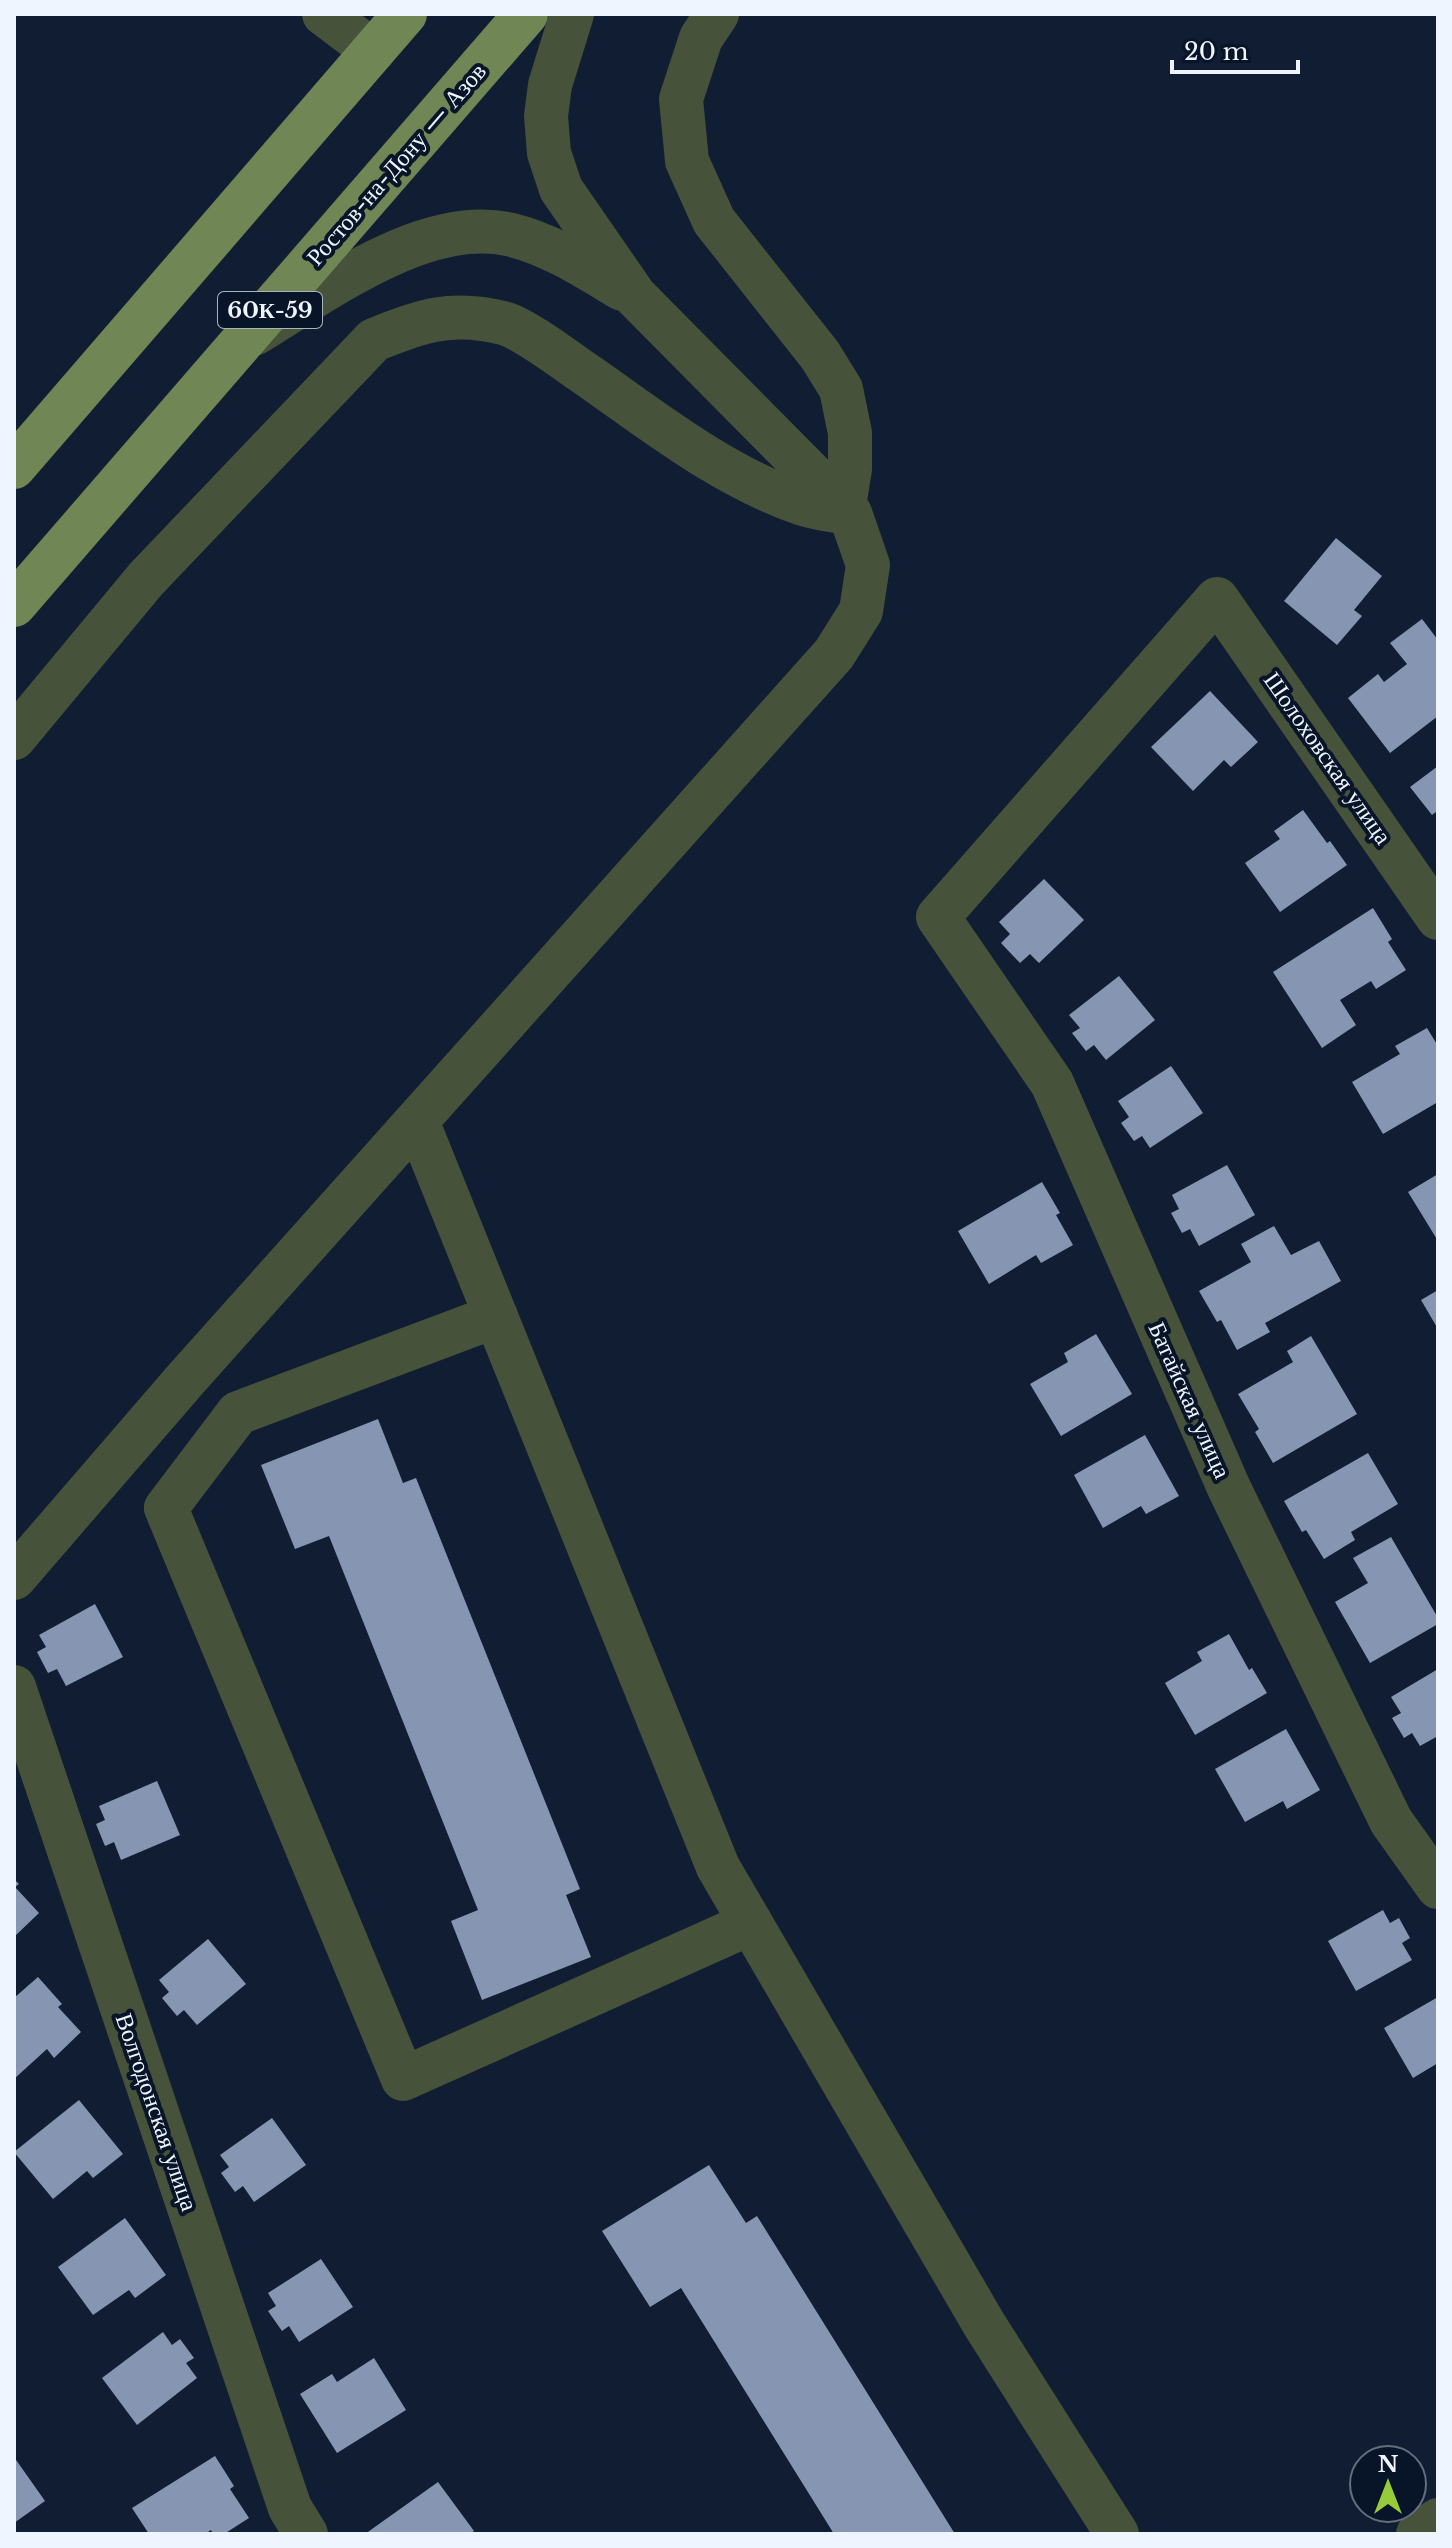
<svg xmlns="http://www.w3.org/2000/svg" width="1452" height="2548" font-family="'Libre Baskerville',serif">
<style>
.building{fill:#8696b2}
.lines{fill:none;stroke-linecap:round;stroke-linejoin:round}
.minor{stroke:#47523a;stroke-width:44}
.major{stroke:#708654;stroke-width:44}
.labels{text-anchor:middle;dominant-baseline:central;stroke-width:8;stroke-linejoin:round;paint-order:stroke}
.shield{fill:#081428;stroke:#aab2be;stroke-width:2}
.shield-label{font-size:22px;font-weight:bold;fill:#eff5fe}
.street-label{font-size:24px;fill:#eff5fe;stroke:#081428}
</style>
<rect width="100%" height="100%" fill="#111d32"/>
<path class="building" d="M1336 538 1382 576 1354 610 1362 616 1337 645 1284 601Z
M1422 619 1438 640V716L1390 753 1348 698 1378 674 1384 682 1407 664 1390 643Z
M1210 691 1258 742 1231 767 1224 760 1193 791 1151 747Z
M1438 766V815L1436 812 1432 815 1410 787Z
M1303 810 1327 843 1330 841 1347 865 1280 912 1245 863 1280 839 1274 831Z
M1044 879 1084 920 1039 963 1030 954 1020 963 1001 943 1010 934 999 922Z
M1373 908 1392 939 1388 942 1406 970 1376 989 1371 981 1340 1000 1356 1025 1322 1048 1273 972Z
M1119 976 1155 1020 1106 1060 1094 1045 1086 1051 1072 1033 1080 1028 1069 1015Z
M1427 1028 1438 1046V1102L1383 1134 1352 1082 1400 1054 1395 1046Z
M1171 1066 1203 1113 1150 1148 1142 1136 1134 1141 1121 1123 1129 1117 1118 1101Z
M1227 1165 1255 1215 1199 1246 1190 1229 1182 1233 1171 1213 1179 1209 1172 1195Z
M1438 1174V1241L1408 1192Z
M1042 1182 1060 1213 1056 1215 1073 1245 1041 1263 1036 1255 989 1284 958 1231Z
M1274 1226 1291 1255 1319 1241 1341 1281 1265 1323 1270 1332 1237 1350 1221 1320 1217 1322 1199 1291 1251 1262 1241 1244Z
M1438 1290V1329L1421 1300Z
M1096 1334 1132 1394 1061 1436 1030 1384 1068 1362 1064 1353Z
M1311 1336 1357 1414 1273 1463 1255 1432 1259 1429 1238 1394 1293 1362 1287 1351Z
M378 1419 403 1483 416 1478 580 1889 566 1895 591 1957 482 2000 451 1921 478 1910 329 1536 295 1549 261 1465Z
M1145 1435 1179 1496 1146 1514 1141 1506 1103 1528 1074 1475Z
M1368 1453 1398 1504 1351 1532 1355 1540 1324 1559 1306 1530 1302 1532 1284 1501Z
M1391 1537 1438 1618V1624L1370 1663 1335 1602 1368 1583 1353 1558Z
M95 1604 123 1657 66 1686 57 1669 48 1673 37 1652 46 1647 39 1635Z
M1229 1634 1249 1670 1252 1668 1267 1693 1195 1735 1165 1683 1202 1661 1197 1652Z
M1438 1669V1736L1420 1746 1412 1733 1404 1738 1392 1718 1401 1713 1391 1697Z
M1286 1729 1320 1790 1287 1809 1283 1801 1245 1822 1215 1769Z
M157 1781 180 1835 121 1860 114 1842 105 1846 96 1824 105 1820 99 1806Z
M14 1879 19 1884 15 1887 39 1913 14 1937Z
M1383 1910 1390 1923 1399 1918 1410 1938 1402 1943 1412 1960 1356 1991 1328 1941Z
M208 1939 246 1984 197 2025 184 2010 177 2016 162 1998 169 1992 159 1980Z
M38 1977 62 2004 58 2007 81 2032 54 2058 47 2049 14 2079V1998Z
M1438 1997V2063L1413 2078 1384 2028Z
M79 2100 123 2154 93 2178 87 2171 53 2199 14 2152Z
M272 2118 306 2165 254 2202 243 2186 235 2192 221 2173 229 2167 220 2155Z
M709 2165 746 2223 757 2216 955 2534H834L681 2288 650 2307 602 2231Z
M125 2218 166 2275 135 2298 129 2290 93 2315 58 2267Z
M321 2259 353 2307 299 2342 289 2326 282 2331 268 2311 276 2306 268 2293Z
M163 2332 172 2345 180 2339 194 2358 186 2363 197 2378 137 2425 102 2378Z
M374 2358 406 2410 337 2453 300 2394 332 2374 337 2382Z
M215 2456 234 2486 230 2489 249 2518 224 2534H213L211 2530 205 2534H149L132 2508Z
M14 2457 45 2501 14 2523Z
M438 2482 474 2531 470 2534H365Z"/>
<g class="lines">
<path class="minor" d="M324 14 373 51
M717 14 701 38 681 99 687 161 714 221 820 355 841 389 850 433V469L844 506
M254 334C324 292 426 214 512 235 552 245 587 268 622 289
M14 738 146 579 374 340C420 321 452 310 503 323 524 328 570 364 590 377 657 424 724 477 803 504 818 509 835 511 850 513
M1438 918 1217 599 938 917 1052 1083 1229 1488 1391 1821 1438 1887
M417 1121 718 1867 984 2324 1117 2534
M496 1316 238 1413 166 1508 403 2079 751 1923
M14 1578 185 1380 834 654 861 611 868 565 850 513 635 296 561 189 549 153 546 116 550 85 572 14
M14 1687 290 2508 306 2534
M1418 2534 1438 2520"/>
<path class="major" d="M14 467 405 14
M14 605 526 14"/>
</g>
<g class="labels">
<rect class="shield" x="218" y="292" width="104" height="36" rx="6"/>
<g class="shield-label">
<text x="270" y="310">60К-59</text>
</g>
<g class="street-label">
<text transform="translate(396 164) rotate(-49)">Ростов-на-Дону — Азов</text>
<text transform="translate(1328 758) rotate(55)">Шолоховская улица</text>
<text transform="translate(1190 1400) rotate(66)">Батайская улица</text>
<text transform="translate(157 2112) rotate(71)">Волгодонская улица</text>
</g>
</g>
<rect width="1452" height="2548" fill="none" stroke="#eff5fe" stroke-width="32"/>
<g transform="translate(1388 2484)"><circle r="38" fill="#081428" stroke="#646e7e" stroke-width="2"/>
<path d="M0-6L14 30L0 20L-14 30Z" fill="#96cc3a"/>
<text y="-12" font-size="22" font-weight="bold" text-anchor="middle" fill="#eff5fe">N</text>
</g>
<path d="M1172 60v12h126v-12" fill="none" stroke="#eff5fe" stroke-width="4"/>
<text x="1184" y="60" font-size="24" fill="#eff5fe" stroke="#081428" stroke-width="6" paint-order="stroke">20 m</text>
</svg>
